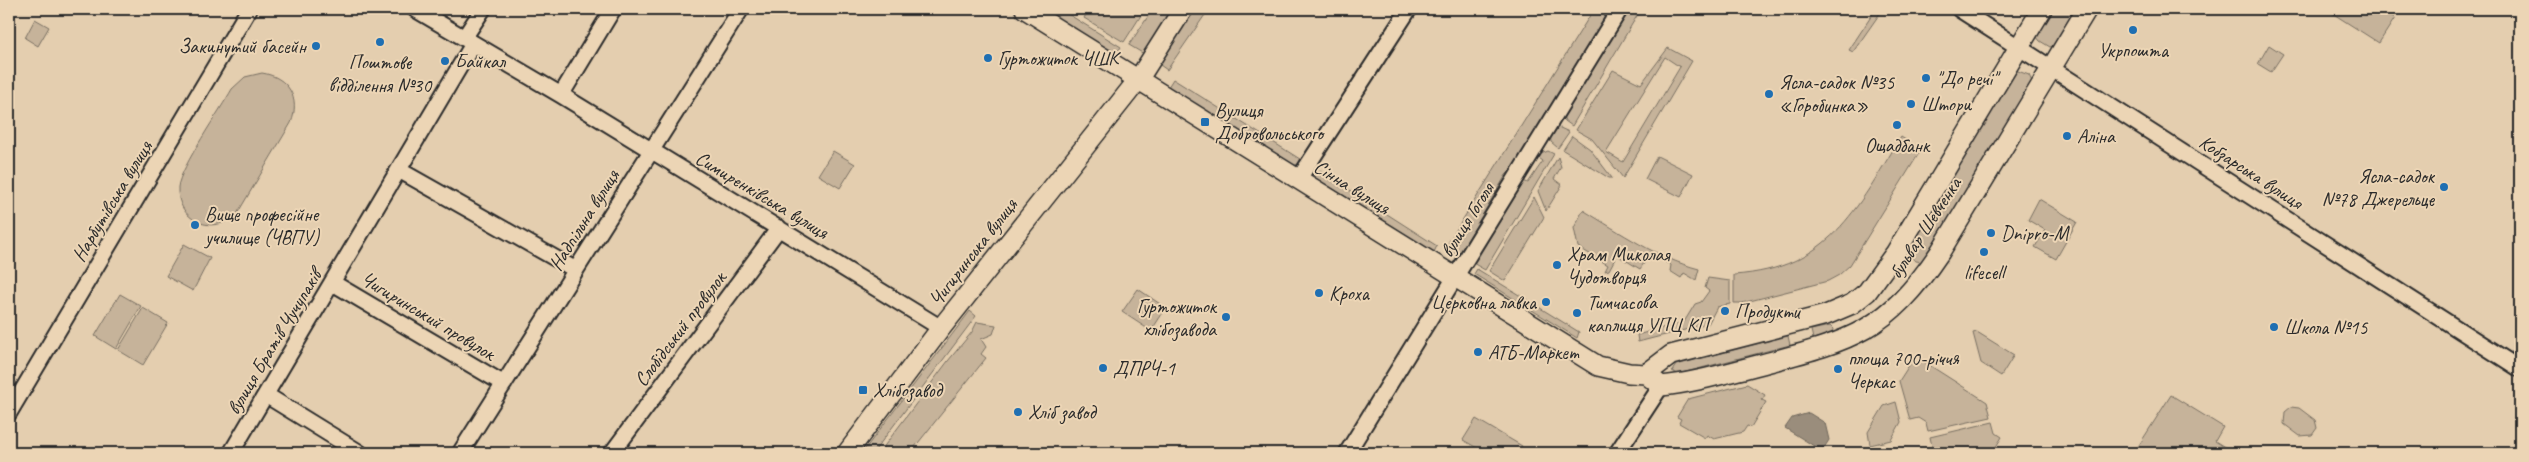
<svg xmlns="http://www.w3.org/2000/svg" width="2529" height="462" font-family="Caveat,sans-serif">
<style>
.green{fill:#c6b39a;stroke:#786f62;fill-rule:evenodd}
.water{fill:#9a8d7b;stroke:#6e665b}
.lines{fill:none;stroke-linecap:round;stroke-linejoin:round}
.minor-casing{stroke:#2b2b2b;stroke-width:19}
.major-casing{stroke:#2b2b2b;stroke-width:22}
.minor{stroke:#ecd5b5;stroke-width:15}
.major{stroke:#ecd5b5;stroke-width:19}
.poi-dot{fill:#1f6fb2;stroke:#ecd5b5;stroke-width:2}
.labels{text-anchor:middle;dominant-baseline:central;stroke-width:4;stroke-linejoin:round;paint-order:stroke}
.poi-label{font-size:20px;fill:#2b2b2b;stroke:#ecd5b5;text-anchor:start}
.street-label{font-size:20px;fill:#2b2b2b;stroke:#ecd5b5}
</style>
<rect width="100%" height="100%" fill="#e4ceaf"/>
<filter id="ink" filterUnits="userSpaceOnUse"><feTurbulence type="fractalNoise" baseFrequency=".02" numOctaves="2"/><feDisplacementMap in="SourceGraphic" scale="10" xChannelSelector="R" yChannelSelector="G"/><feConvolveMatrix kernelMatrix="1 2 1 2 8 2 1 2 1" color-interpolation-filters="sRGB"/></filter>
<g filter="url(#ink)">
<path class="green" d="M1042 9H1060L1121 47 1116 54Z
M1089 9H1145L1124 42 1084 18Z
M1153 9H1171V11L1144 54 1129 45Z
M1191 9H1209L1167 70 1160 65 1161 59Z
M1594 9H1613L1524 156 1506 175 1458 256 1445 248Z
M1626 9H1641L1572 126 1565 121 1562 114Z
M1876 9H1883L1853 52 1849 50Z
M2050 9H2079L2056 45 2050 47 2040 41 2036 36Z
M2335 9H2381L2395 18 2379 43 2332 13Z
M35 19 49 27 38 46 25 38Z
M2269 45 2283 54 2271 72 2258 64Z
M1668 48 1692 61 1623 178 1592 139 1576 130 1613 70 1641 84ZM1665 57 1680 67 1623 162 1606 152Z
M2015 70 2029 75 2033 84 1923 262 1916 261 1905 252Z
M262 73C288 77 301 98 291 123L237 214C226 224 212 228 198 222 185 216 177 202 178 187 180 168 221 109 232 89L245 77Z
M1173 79 1303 161 1300 165H1294L1168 87Z
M1558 127 1569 132 1558 148 1551 142C1550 135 1551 130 1558 127Z
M1572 136 1590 149 1612 178H1609L1563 150Z
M1901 137 1921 150 1850 265 1839 275 1828 281 1742 303H1734V275C1830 268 1855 211 1901 137Z
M833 151 855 164 840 188 818 175Z
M1548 151 1554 154 1485 270 1471 262 1521 180 1528 183 1543 161 1536 156Z
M1657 156 1693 174 1681 197 1645 179Z
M1558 157 1561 167 1554 179 1562 185 1546 211 1538 191Z
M1312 166 1437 246 1434 252 1314 177Z
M1534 197 1544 217 1505 281 1489 271Z
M2039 199 2077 222 2056 259 2035 247 2045 230 2028 220Z
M1583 210C1621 233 1657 258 1699 269L1696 280 1684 273 1681 278 1670 271 1671 265 1650 254 1640 269 1617 255 1609 270 1605 271 1608 265 1578 247 1574 228Z
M184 244 210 258 193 291 166 276Z
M1477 269 1579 332 1577 338 1474 274Z
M1708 278 1730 281V304L1717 307 1708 324 1638 342 1637 335 1684 322 1695 304 1701 302 1709 291 1705 288Z
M1138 289 1166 308 1151 331 1122 312Z
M120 294 141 306 116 349 95 336Z
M143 308 168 323 143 365 118 350Z
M970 311 976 316 873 453H862Z
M977 322 996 325 993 334 981 339 986 347 981 354 986 358 910 453H879L948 361 972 332Z
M1830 326 1833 329 1832 334 1813 339 1811 330Z
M1977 332 2014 355 2001 376 1981 363 1973 333Z
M1788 336 1790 345 1678 374 1672 371 1676 365Z
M1915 356 1987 402 1991 417 1928 431 1926 423 1918 418 1910 420 1899 381Z
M1747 384 1765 395 1762 400 1766 402 1751 427 1747 426 1743 432 1714 439 1707 435 1705 438 1679 423 1681 419 1677 417 1688 399Z
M2171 395 2223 427 2215 441 2234 453H2134Z
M1896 402 1901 422 1891 440 1870 445 1868 432 1884 406Z
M2291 407 2299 408 2315 420 2317 428 2312 435 2300 436 2284 424 2285 412Z
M1476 419 1522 446 1518 453H1486L1463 440Z
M1993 422 1996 433 2002 437 1992 453H1928L1932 446 1930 437Z"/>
<path class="water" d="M1809 413 1825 423 1829 440 1822 451 1785 428 1792 418Z"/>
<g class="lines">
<g class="minor-casing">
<path id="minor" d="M415 9 561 95 941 328
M1959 9 2520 369
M464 38 483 9
M561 95 613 9
M399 170 576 270
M1298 180 1409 9
M333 283 504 384
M266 395 360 453
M9 413 249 9
M231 453 473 44
M460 453 741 9
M612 453 779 228
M1347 453 1620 9
M1617 453 1661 386"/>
</g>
<g class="major-casing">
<path id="major" d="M1025 9 1598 366 1629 373 1646 374 1661 386C1694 383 1726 373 1758 365 1849 341 1885 334 1940 252L2087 9
M1646 374 1671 355 1826 315 1852 304 1867 292 1896 252 2042 9
M847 453 941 328 1138 80 1183 9"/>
</g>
<use href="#minor" class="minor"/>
<use href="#major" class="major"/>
</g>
</g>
<g class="poi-dot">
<circle cx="2133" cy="30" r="5"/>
<circle cx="380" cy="42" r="5"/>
<circle cx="316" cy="46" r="5"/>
<circle cx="988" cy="58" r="5"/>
<circle cx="445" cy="61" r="5"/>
<circle cx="1926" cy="78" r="5"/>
<circle cx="1769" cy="94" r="5"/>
<circle cx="1911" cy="104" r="5"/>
<rect x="1200" y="117" width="10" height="10" rx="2.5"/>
<circle cx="1897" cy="125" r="5"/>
<circle cx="2067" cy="136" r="5"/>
<circle cx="2444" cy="187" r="5"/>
<circle cx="195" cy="225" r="5"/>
<circle cx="1991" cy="233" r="5"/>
<circle cx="1984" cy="252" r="5"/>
<circle cx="1557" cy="265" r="5"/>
<circle cx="1319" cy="293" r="5"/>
<circle cx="1546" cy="302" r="5"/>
<circle cx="1725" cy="311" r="5"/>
<circle cx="1577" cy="313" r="5"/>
<circle cx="1226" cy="317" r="5"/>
<circle cx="2274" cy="327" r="5"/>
<circle cx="1478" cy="352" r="5"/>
<circle cx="1103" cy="368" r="5"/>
<circle cx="1838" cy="369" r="5"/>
<rect x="858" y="385" width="10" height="10" rx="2.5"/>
<circle cx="1018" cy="412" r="5"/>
</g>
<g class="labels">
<g class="poi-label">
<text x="306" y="46" text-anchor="end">Закинутий басейн</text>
<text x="2133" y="50" text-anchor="middle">Укрпошта</text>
<text x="998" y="58">Гуртожиток ЧШК</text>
<text x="455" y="61">Байкал</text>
<text x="380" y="62" text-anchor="middle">Поштове<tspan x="380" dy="23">відділення №30</tspan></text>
<text x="1936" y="78">"До речі"</text>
<text x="1779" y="82">Ясла-садок №35<tspan x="1779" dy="23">«Горобинка»</tspan></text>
<text x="1921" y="104">Штори</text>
<text x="1215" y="110">Вулиця<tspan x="1215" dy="23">Добровольського</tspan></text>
<text x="2077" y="136">Аліна</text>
<text x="1897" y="145" text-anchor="middle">Ощадбанк</text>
<text x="2434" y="176" text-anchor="end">Ясла-садок<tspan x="2434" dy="23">№78 Джерельце</tspan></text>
<text x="205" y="214">Вище професійне<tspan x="205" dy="23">училище (ЧВПУ)</tspan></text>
<text x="2001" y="233">Dnipro-M</text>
<text x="1567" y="254">Храм Миколая<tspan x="1567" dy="23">Чудотворця</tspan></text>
<text x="1984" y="272" text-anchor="middle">lifecell</text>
<text x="1329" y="293">Кроха</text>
<text x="1536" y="302" text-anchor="end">Церковна лавка</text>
<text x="1587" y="302">Тимчасова<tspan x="1587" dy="23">каплиця УПЦ КП</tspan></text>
<text x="1216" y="306" text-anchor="end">Гуртожиток<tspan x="1216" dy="23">хлібозавода</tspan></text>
<text x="1735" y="311">Продукти</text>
<text x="2284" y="327">Школа №15</text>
<text x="1488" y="352">АТБ-Маркет</text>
<text x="1848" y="358">площа 700-річчя<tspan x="1848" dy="23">Черкас</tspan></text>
<text x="1113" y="368">ДПРЧ-1</text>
<text x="873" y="390">Хлібозавод</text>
<text x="1028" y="412">Хліб завод</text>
</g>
<g class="street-label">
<text transform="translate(2251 172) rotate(33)">Кобзарська вулиця</text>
<text transform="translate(1352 187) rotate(32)">Сінна вулиця</text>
<text transform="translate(762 195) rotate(31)">Симиренківська вулиця</text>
<text transform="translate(112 201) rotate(-59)">Нарбутівська вулиця</text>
<text transform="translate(584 220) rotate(-58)">Надпільна вулиця</text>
<text transform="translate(1467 220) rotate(-58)">вулиця Гоголя</text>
<text transform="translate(1925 228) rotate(-57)">бульвар Шевченка</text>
<text transform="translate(973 252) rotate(-52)">Чигиринська вулиця</text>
<text transform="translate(428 316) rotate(31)">Чигиринський провулок</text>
<text transform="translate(680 329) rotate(-53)">Слобідський провулок</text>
<text transform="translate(274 342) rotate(-59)">вулиця Братів Чучупаків</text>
</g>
</g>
<rect width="2529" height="462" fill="none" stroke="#ecd5b5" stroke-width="30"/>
<rect x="15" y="15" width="2499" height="432" fill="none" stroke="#2b2b2b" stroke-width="2" filter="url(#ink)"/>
</svg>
